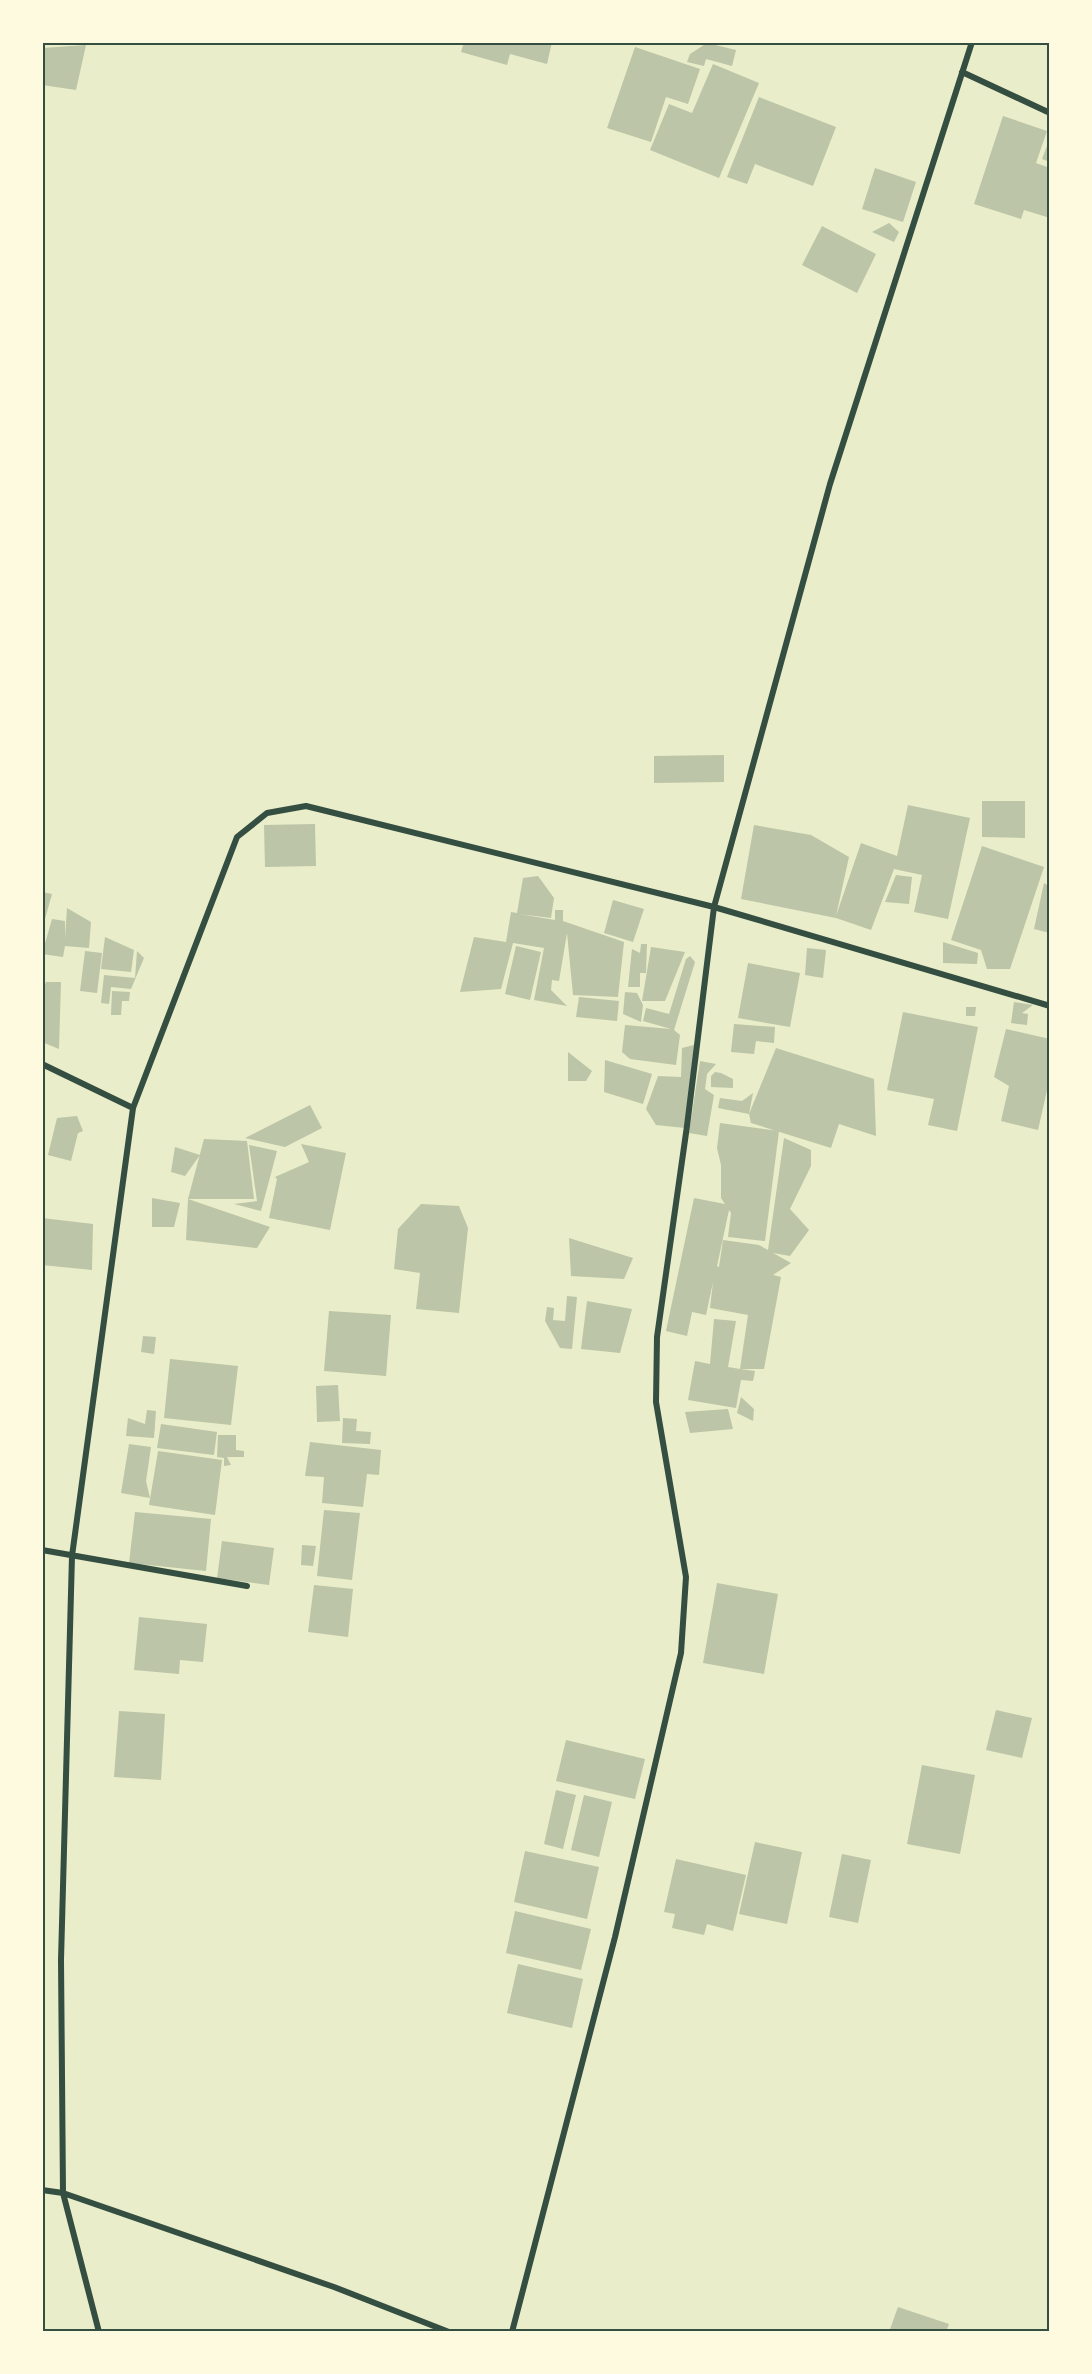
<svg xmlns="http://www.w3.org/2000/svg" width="1092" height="2374" font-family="Karla,sans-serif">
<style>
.building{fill:#bcc5a7}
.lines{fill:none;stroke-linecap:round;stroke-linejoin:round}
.minor{stroke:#344e41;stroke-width:6}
.neatline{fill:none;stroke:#344e41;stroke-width:2}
</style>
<rect width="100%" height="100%" fill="#e9edc9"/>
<path class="building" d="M464 42H552L547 64 510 54 507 65 461 52Z
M707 43 736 50 732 66 706 59 704 66 687 62 690 54Z
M86 45 76 90 42 85 43 48Z
M635 47 700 69 688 104 666 97 651 142 607 128Z
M713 64 759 83 719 178 650 150 669 104 692 113Z
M759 97 836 127 813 186 755 164 747 184 727 177Z
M1003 116 1047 131 1036 163 1050 168V218L1024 210 1021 219 974 204Z
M1050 138V162L1042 159Z
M875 168 916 182 903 222 862 209Z
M889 223 899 232 894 242 872 232Z
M822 226 876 254 857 293 802 265Z
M724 755V782L654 783V756Z
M982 801H1025V838L982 837Z
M908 805 970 818 948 919 914 912 922 875 894 869 871 930 836 918 741 899 754 825 811 835 849 857 836 916 861 843 897 856Z
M315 824 316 866 265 867 264 825Z
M982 846 1044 867 1010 969H987L981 950 951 940Z
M896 875 912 877 909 904 885 902Z
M538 876 554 898 551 918 519 914 555 920V910H563V921L624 942 618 997 573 995 567 933 559 981 552 980 551 990 567 1006 534 1000 544 948 513 943 501 989 460 992 474 937 506 942 511 912 517 913 523 878Z
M1044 883 1050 887V933L1034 929Z
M42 892 52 894 43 926H42Z
M613 900 644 909 633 942 604 933Z
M67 908 91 922 89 948 65 946 63 957 42 954 52 919 65 921V939Z
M105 937 134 950 131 972 101 969Z
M943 942 978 953 977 964 943 963Z
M641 944H647L646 973H640V987H628L632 949 640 953Z
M516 946 541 952 530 1000 505 994Z
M651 947 685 952 665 1001H642Z
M807 948 826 950 823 978 805 975Z
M85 951 102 953 97 993 80 991Z
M137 951 144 958 131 989 111 987 109 1004 101 1003 104 975 135 978Z
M690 956 695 962 674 1030 680 1035 676 1065 630 1059 622 1052 625 1025 671 1029 643 1021 646 1008 669 1014 686 959Z
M748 963 800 973 790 1027 738 1018Z
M46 982H61L59 1049 42 1042V992Z
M112 991 130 992 129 1001H122L121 1015H111Z
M625 992 637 993 643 1005 641 1022 623 1014Z
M579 997 619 1001 617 1021 576 1017Z
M1014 1002 1033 1005 1022 1013 1028 1014 1027 1025 1011 1023Z
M966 1007H976L975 1016H966Z
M903 1012 978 1027 957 1131 928 1125 934 1099 887 1090Z
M734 1024 775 1027 774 1043 756 1041 754 1054 731 1052Z
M1006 1029 1050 1039V1077L1038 1130 1001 1121 1009 1086 994 1077Z
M694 1045 685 1128 656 1125 646 1109 658 1076 681 1077 682 1048Z
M776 1048 874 1079 876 1136 839 1124 831 1148 751 1123 749 1114Z
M568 1052 592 1071 586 1081H568Z
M605 1060 652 1074 643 1104 604 1092Z
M700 1061 716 1064 707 1074 705 1089 714 1095 707 1136 689 1133Z
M715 1072 721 1073 733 1079V1088L711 1087V1076Z
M753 1093 749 1114 718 1108 720 1098 742 1101Z
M310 1105 322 1128 285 1147 245 1138Z
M77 1116 83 1131 78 1133 71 1161 48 1155 57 1118Z
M720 1123 779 1131 765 1241 728 1237 731 1213 729 1210 717 1266 719 1267 723 1240 759 1245 768 1250 784 1138 811 1150V1166L790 1209 809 1230 790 1256 773 1253 791 1263 773 1275 781 1277 764 1369H740L755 1371 753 1381 741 1380 736 1408 688 1400 695 1361 710 1364 714 1319 736 1321 728 1367 740 1369 748 1315 710 1308 713 1282 706 1315 692 1312 687 1336 666 1331 694 1198 725 1204 721 1198V1165L717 1148Z
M204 1139 247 1141 254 1199H188Z
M301 1144 346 1153 330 1230 269 1218 277 1179 275 1177 309 1162Z
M249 1145 277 1151 261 1211 234 1204 257 1201Z
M175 1147 200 1155 185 1176 171 1172Z
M152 1198 180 1203 174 1227H152Z
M188 1199 270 1227 257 1248 186 1240Z
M421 1204 459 1206 468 1228 459 1313 416 1309 420 1273 394 1269 398 1229Z
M42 1218 93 1224 92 1270 42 1265Z
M569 1238 633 1258 624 1279 571 1276Z
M567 1296 577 1297 572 1349 560 1348 545 1321 547 1307 554 1308 553 1320 565 1321Z
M587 1301 632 1309 620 1353 581 1349Z
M329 1311 391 1315 386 1376 324 1371Z
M143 1336 156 1337 154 1354 141 1352Z
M170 1359 238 1366 231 1425 164 1418Z
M338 1385 340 1421 317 1422 316 1386Z
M741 1397 754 1409 753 1421 737 1413Z
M728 1409 733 1429 690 1433 685 1412Z
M147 1410 156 1411 154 1438 126 1436 128 1418 145 1424Z
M343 1418 357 1419 356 1431 371 1432 370 1444 342 1443Z
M161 1424 217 1432 214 1455 157 1448Z
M218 1435H236V1450L244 1451V1457H227L231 1465 224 1466V1458L217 1457Z
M310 1442 381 1450 379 1475 367 1474 363 1507 322 1503 324 1477 305 1476Z
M129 1444 151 1447 146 1481 150 1498 121 1493Z
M158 1451 222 1460 215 1515 149 1505Z
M324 1510 360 1513 352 1580 317 1576Z
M135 1512 211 1519 206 1571 129 1563Z
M222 1541 274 1548 269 1585 217 1578Z
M302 1545 316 1546 313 1566 301 1565Z
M717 1583 778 1594 764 1674 703 1663Z
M314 1585 353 1589 348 1637 308 1632Z
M139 1617 207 1624 203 1662 180 1660 179 1674 134 1670Z
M996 1710 1032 1718 1022 1758 986 1750Z
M119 1711 165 1714 161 1780 114 1777Z
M566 1740 645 1759 635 1799 556 1781Z
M922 1765 975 1775 960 1854 907 1844Z
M556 1790 576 1795 563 1849 544 1844Z
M584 1795 612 1802 599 1857 571 1850Z
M755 1842 802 1852 787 1924 739 1914Z
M525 1851 599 1867 587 1919 514 1902Z
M842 1854 871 1860 858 1923 829 1917Z
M676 1859 746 1875 733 1931 707 1924 704 1935 672 1928 675 1914 664 1912Z
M515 1911 591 1929 581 1970 506 1953Z
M518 1964 583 1979 572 2028 507 2013Z
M898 2307 949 2324 946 2332H889Z"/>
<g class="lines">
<path class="minor" d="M962 72 1050 113
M42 1064 133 1108
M42 1550 247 1586
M42 2190 63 2193 99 2332
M449 2332 334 2287 63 2193 61 1960 72 1556 133 1108 237 837 267 813 306 806 714 907 1050 1006
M512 2332 615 1937 681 1653 686 1577 656 1402 657 1337 687 1126 714 907 830 484 972 42"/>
</g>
<rect width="1092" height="2374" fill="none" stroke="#fefae0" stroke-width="87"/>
<rect x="44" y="44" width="1004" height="2286" class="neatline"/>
</svg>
